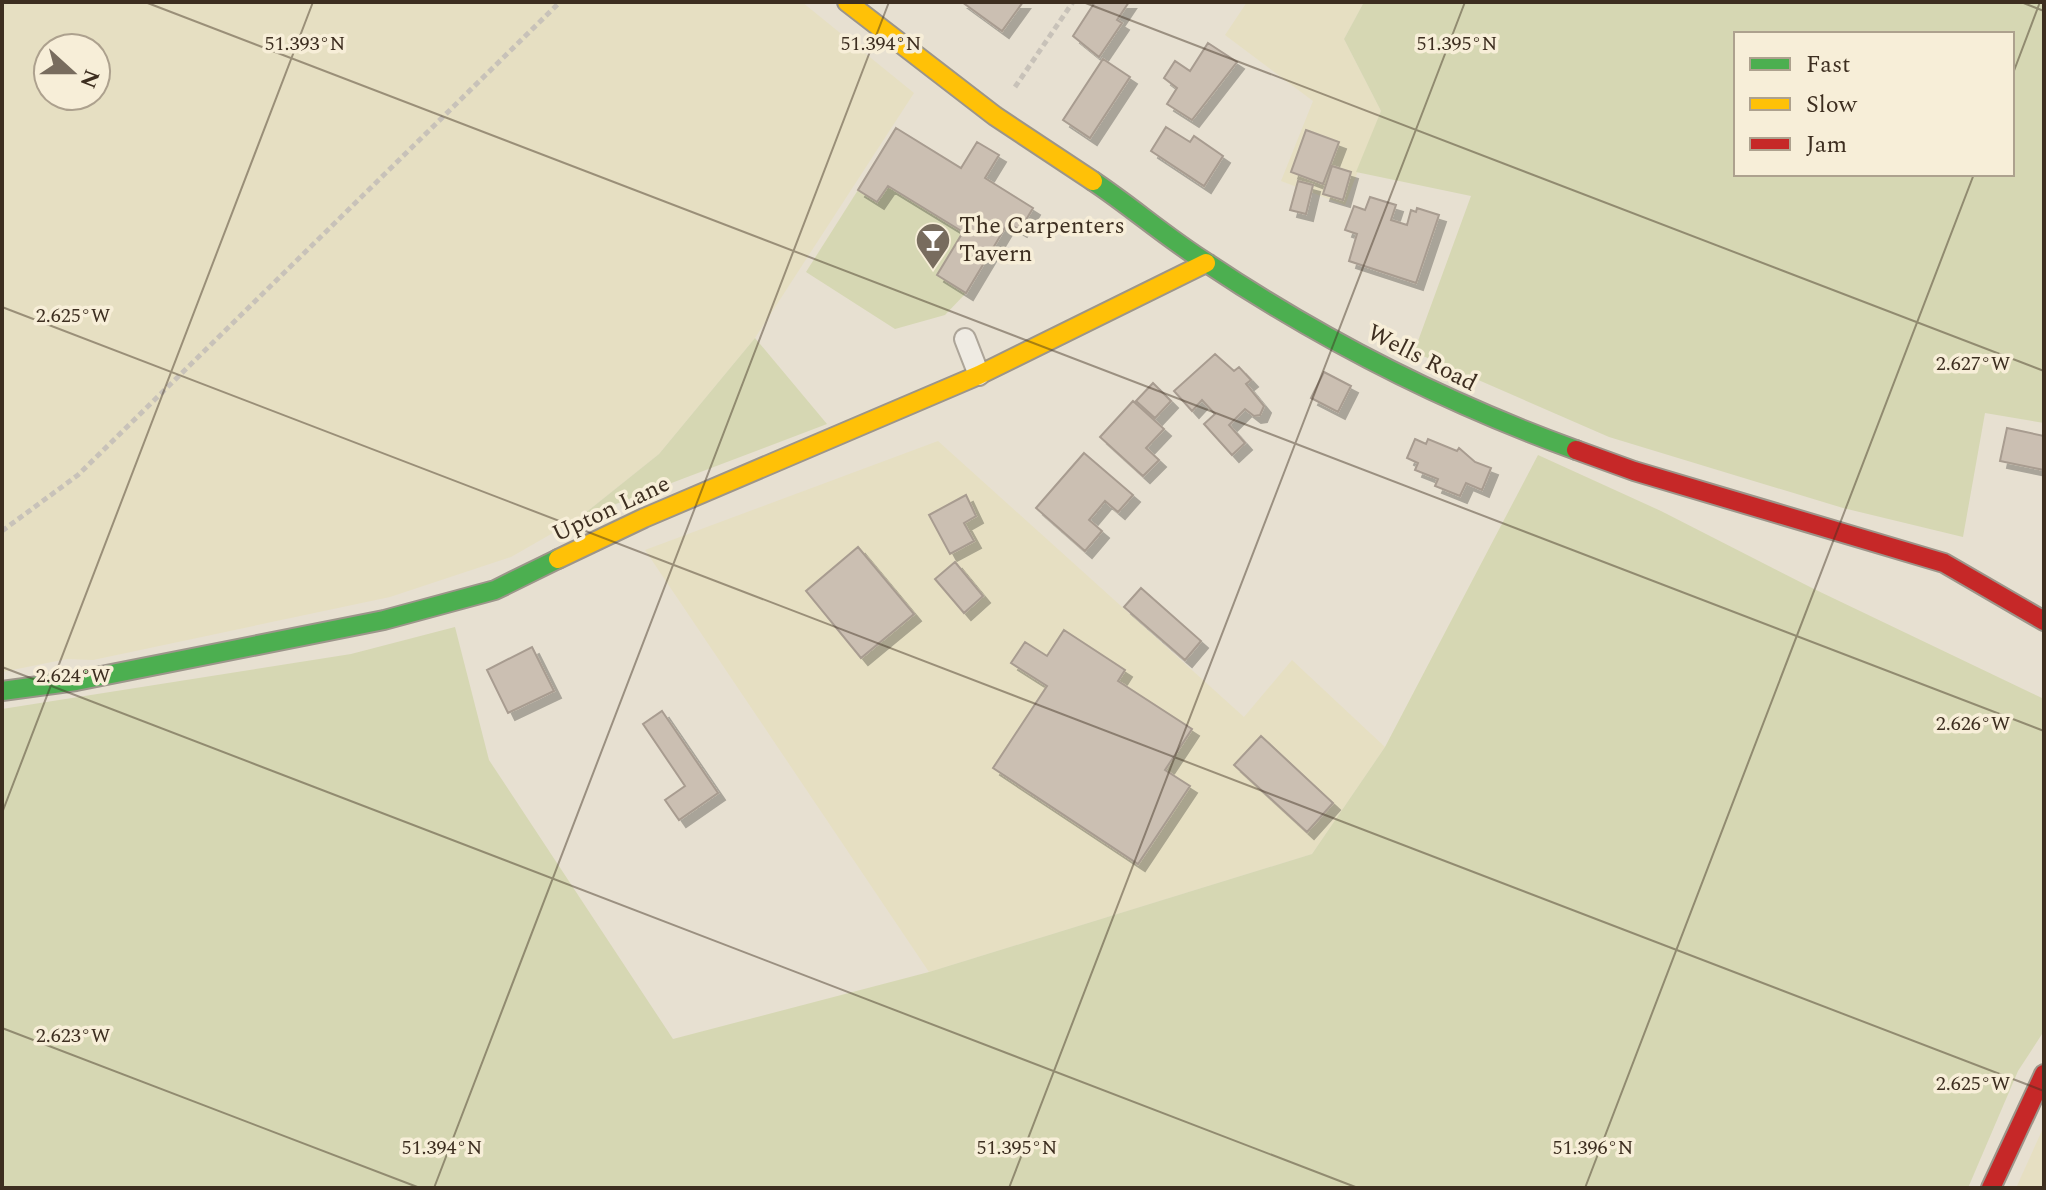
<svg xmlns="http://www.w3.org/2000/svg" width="2046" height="1190" font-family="Spectral,serif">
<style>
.farmland{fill:#e6dfc2;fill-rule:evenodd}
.green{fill:#d6d7b3;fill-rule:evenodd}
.building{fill:#cbbfb2;stroke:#a89c90;stroke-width:2;filter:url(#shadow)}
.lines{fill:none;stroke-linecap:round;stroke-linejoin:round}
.lane-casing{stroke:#ada599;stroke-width:24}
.fast-casing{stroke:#9c958a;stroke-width:22}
.slow-casing{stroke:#9c958a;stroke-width:22}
.jam-casing{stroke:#9c958a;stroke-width:22}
.path{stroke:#c8c2b9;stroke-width:5;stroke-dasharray:6 4;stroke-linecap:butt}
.lane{stroke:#efebe3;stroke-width:20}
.fast{stroke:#4caf50;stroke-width:18}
.slow{stroke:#ffc107;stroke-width:18}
.jam{stroke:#c62828;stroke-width:18}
.ticks{fill:none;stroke:#3d2e20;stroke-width:2;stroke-opacity:0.45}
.labels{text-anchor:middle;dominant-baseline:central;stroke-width:7;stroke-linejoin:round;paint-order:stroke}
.poi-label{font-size:24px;fill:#3d2e20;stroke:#f7eed8;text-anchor:start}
.street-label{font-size:24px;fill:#3d2e20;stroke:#f7eed8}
.ticks-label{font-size:20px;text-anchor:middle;fill:#3d2e20;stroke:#f7eed8;stroke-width:7;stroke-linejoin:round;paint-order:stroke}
</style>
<defs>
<filter id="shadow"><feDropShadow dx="7" dy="7" stdDeviation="0" flood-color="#0004"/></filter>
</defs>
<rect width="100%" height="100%" fill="#e7e0d1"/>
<path class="farmland" d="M2 2H802L914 93 755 338 659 454 579 518 511 557 390 597 93 660 67 659 2 672ZM48 48H96V96H48Z
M1247 2H1364L1344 39 1381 111 1345 205 1281 181 1313 101 1225 35Z
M938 441 1244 717 1292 660 1385 747 1312 854 929 972 645 550Z
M2044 1126V1188H2016Z"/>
<path class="green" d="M1364 2H2044V423L1985 413 1963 537 1843 508 1609 437 1414 352 1471 196 1356 172 1381 111 1344 39ZM1736 34H2012V174H1736Z
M888 186 963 232 937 275 966 293 945 315 895 329 806 272 858 190 877 202Z
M755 338 827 424 579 518 659 454Z
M1538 455 1661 511 1814 589 2044 699V1031L2018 1071 1968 1188H2V709L351 654 455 627 489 760 673 1039 929 972 1312 854 1385 747Z"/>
<path class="building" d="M962 2H1023L1002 31Z
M1095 2H1129L1117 20 1122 23 1099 57 1073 36Z
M1208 43 1237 62 1192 120 1167 104 1177 88 1164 78 1175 61 1190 71Z
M1103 59 1130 77 1090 138 1063 120Z
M1166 127 1190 142 1194 136 1223 156 1204 186 1151 151Z
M896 128 961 168 977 142 999 155 985 178 1033 208 1020 230 1008 223 966 293 937 275 963 232 888 186 877 202 858 190Z
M1306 130 1339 142 1323 184 1291 172Z
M1332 166 1351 172 1343 200 1323 194Z
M1298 181 1313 185 1306 214 1290 210Z
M1370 197 1396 205 1391 220 1407 225 1411 210 1416 212 1417 208 1439 215 1416 283 1349 261 1357 234 1345 230 1354 206 1365 210Z
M1215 354 1234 371 1239 367 1251 380 1246 384 1264 406 1260 415 1254 416 1245 409 1229 425 1245 443 1232 455 1204 424 1215 414 1202 400 1192 411 1174 391Z
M1324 372 1351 386 1338 412 1311 398Z
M1153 383 1171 401 1155 418 1136 401Z
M1133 401 1164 429 1146 448 1159 460 1143 476 1100 437Z
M2007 428 2044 436V470L2000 461Z
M1415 439 1426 444 1428 439 1457 451 1459 448 1475 462 1491 468 1482 490 1466 483 1460 496 1435 486 1438 479 1415 470 1418 463 1407 458Z
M1084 453 1133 495 1118 512 1105 501 1089 520 1102 531 1085 551 1036 508Z
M966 495 976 516 964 523 974 541 950 554 929 515Z
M858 547 914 614 861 658 806 591Z
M955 562 983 596 964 613 935 579Z
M1141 588 1201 641 1185 660 1124 607Z
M1064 630 1125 670 1118 681 1192 729 1165 770 1190 786 1138 864 993 768 1047 686 1011 663 1025 642 1047 656Z
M532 647 554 691 508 713 487 670Z
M662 711 718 793 679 820 665 800 685 786 643 724Z
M1261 736 1333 803 1307 832 1234 765Z"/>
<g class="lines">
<g class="lane-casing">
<path id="lane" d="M965 339 979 375"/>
</g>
<g class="fast-casing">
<path id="fast" d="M1093 181C1132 207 1167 238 1207 263 1322 340 1446 403 1576 450
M2 691 76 681 384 620 495 590 558 559"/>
</g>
<g class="slow-casing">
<path id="slow" d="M847 2 995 116 1093 181
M558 559 644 518 979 375 1206 263"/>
</g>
<g class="jam-casing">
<path id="jam" d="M1576 450 1634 471 1944 563 2044 621
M1991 1188 2044 1074"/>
</g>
<path class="path" d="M1015 87 1073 2
M2 531 78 475 560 2"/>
<use href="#lane" class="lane"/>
<use href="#fast" class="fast"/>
<use href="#slow" class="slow"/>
<use href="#jam" class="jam"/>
</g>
<path class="ticks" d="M145 2 2044 731M1083 2 2044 371M2021 2 2044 11M2012 76 2040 2M2 307 2044 1091M2 667 1358 1188M2 813 313 2M2 1028 420 1188M434 1188 889 2M1009 1188 1465 2M1585 1188 1974 174"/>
<defs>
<g id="bar-pin" transform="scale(1.8)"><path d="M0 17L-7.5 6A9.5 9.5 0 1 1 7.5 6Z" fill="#786c5e" stroke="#f7eed8"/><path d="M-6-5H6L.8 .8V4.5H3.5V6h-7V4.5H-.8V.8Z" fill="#fff"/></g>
</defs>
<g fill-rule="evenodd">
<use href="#bar-pin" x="933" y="240"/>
</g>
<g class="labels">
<g class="poi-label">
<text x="959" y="226">The Carpenters<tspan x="959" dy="28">Tavern</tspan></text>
</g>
<g class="street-label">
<text transform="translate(1422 358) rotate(27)">Wells Road</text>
<text transform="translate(611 509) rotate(-25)">Upton Lane</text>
</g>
</g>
<g class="ticks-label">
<text x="305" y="50">51.393°N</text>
<text x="881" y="50">51.394°N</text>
<text x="1457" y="50">51.395°N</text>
<text x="73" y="322">2.625°W</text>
<text x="1973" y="370">2.627°W</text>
<text x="73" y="682">2.624°W</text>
<text x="1973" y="730">2.626°W</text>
<text x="73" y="1042">2.623°W</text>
<text x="1973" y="1090">2.625°W</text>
<text x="442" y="1154">51.394°N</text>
<text x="1017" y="1154">51.395°N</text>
<text x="1593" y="1154">51.396°N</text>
</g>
<rect width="2046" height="1190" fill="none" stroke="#3d2e20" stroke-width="8"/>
<rect x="1734" y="32" width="280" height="144" fill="#f7eed8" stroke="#ada18e" stroke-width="2"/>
<rect x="1750" y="58" width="40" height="12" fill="#4caf50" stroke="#ada18e" stroke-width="2"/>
<text x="1806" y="72" font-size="24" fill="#3d2e20">Fast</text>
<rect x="1750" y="98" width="40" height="12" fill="#ffc107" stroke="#ada18e" stroke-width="2"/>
<text x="1806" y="112" font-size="24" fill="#3d2e20">Slow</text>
<rect x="1750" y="138" width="40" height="12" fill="#c62828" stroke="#ada18e" stroke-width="2"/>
<text x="1806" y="152" font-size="24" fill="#3d2e20">Jam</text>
<g transform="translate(72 72) rotate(111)"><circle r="38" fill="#f7eed8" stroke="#ada18e" stroke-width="2"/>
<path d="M0-6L14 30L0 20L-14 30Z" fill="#786c5e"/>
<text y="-12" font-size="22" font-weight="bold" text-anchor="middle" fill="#3d2e20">N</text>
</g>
</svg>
